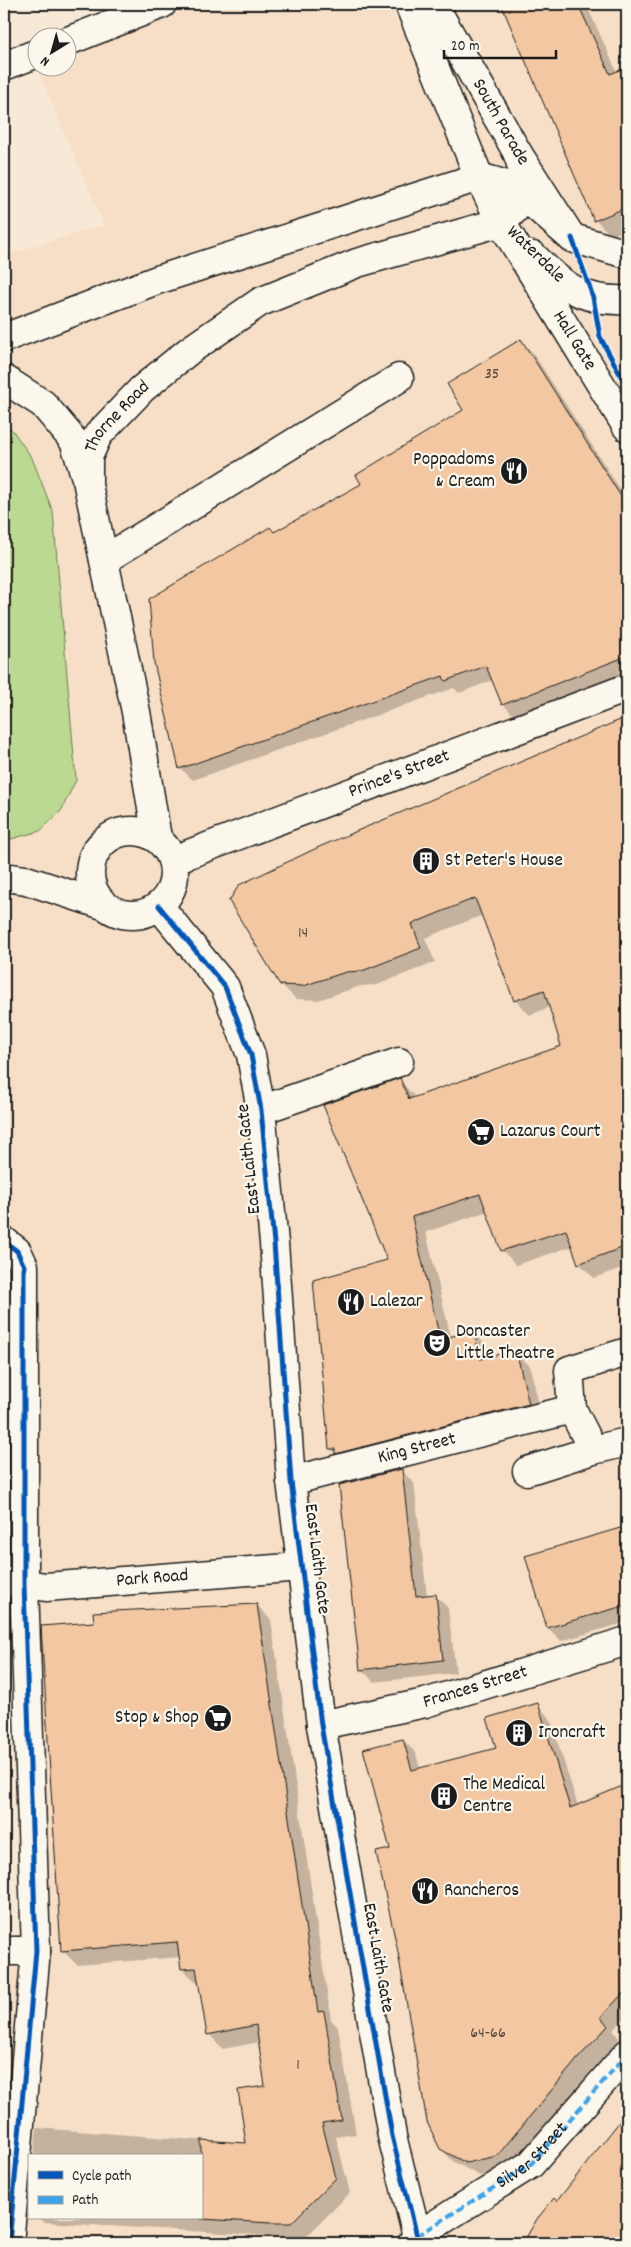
<svg xmlns="http://www.w3.org/2000/svg" width="631" height="2247" font-family="Dekko,sans-serif">
<style>
.built{fill:#f6dfc6;fill-rule:evenodd}
.green{fill:#bbd991;stroke:#6c7a56}
.shadow{fill:#0003}
.building{fill:#f2c7a1;stroke:#1c1c1c}
.lines{fill:none;stroke-linecap:round;stroke-linejoin:round}
.minor-casing{stroke:#1c1c1c;stroke-width:31}
.minor{stroke:#fbf7ec;stroke-width:28}
.quiet{stroke:#3da2ea;stroke-width:4;stroke-dasharray:8 4;stroke-linecap:butt}
.cycleway-casing{stroke:#fbf7ec;stroke-width:8}
.cycleway{stroke:#0057b8;stroke-width:5}
.labels{text-anchor:middle;dominant-baseline:central;stroke-width:4.5;stroke-linejoin:round;paint-order:stroke}
.number-label{font-size:16px;fill:#52473d}
.street-label{font-size:19px;fill:#1c1c1c;stroke:#fbf7ec}
.poi-label{font-size:19px;fill:#1c1c1c;stroke:#fbf7ec;text-anchor:start}
</style>
<rect width="100%" height="100%" fill="#f8e9d6"/>
<filter id="ink" filterUnits="userSpaceOnUse"><feTurbulence type="fractalNoise" baseFrequency=".02" numOctaves="2"/><feDisplacementMap in="SourceGraphic" scale="10" xChannelSelector="R" yChannelSelector="G"/><feConvolveMatrix kernelMatrix="1 2 1 2 8 2 1 2 1" color-interpolation-filters="sRGB"/></filter>
<g filter="url(#ink)">
<path class="built" d="M146 4H627V2243H4V1951H35L24 1266 4 1251V255L104 225 28 48 38 68H68V38ZM29 2156H201V2218H29Z"/>
<path class="green" d="M4 423 13 431 32 458 53 512 76 780 61 811 40 831 4 841Z"/>
<path class="shadow" d="M503 4H586L617 72 627 68V229L611 236 596 220Z
M520 340 533 353 627 500V674L515 717 503 704 493 680 459 693 454 688 193 780 180 768 275 533 363 484 465 410Z
M627 719V1266L594 1278 579 1263 573 1246 516 1265 502 1250 488 1211 426 1232 451 1338 474 1333 488 1347 490 1358 515 1352 530 1366 542 1418 345 1463 330 1449 389 1260 399 1080 416 1098 563 1046 550 1007 530 1015 515 1000 483 915 425 938 435 962 377 985 361 986 318 1000 296 999 281 984 319 848Z
M401 1470 414 1483 427 1596 435 1595 448 1608 456 1673 374 1682 361 1669Z
M627 1527V1622L561 1641 548 1628 527 1557Z
M257 1605 271 1620 331 2020 338 2027 356 2134 336 2137 350 2193 306 2237H286L44 2222 40 2218H201V2156H34L37 2128 248 2144 267 2087 260 2042 223 2049 209 2034 200 1983H197L182 1968 181 1957 77 1965 63 1951 96 1623Z
M537 1705 550 1718 578 1806 627 1786V2016L613 2030 620 2040 593 2069 510 2169 480 2176 454 2162 441 2149 392 1850 403 1740 416 1753 420 1769 497 1748Z
M627 2117V2243H535L532 2239 557 2202Z"/>
<path class="building" d="M501 4H578L610 74 627 67V207L594 221Z
M521 339 627 506V656L502 705 486 666 445 681 443 676 179 769 154 663 149 599 270 527 274 532 361 484 356 475 463 410 447 384Z
M627 717V1246L578 1264 566 1230 501 1251 480 1194 412 1217 440 1339 474 1331 480 1359 516 1350 529 1404 335 1454V1449H329L313 1280 387 1260 323 1105 400 1078 409 1099 561 1046 544 990 514 1001 475 898 412 924 421 948 362 971 346 972 303 986 280 985 229 901 239 885 319 847Z
M402 1469 416 1596 436 1594 443 1660 360 1670 339 1485Z
M627 1526V1605L547 1628 525 1556Z
M257 1604 318 2012 324 2011 342 2120 322 2123 336 2178 291 2223H271L201 2219V2140L246 2143 238 2090 265 2086 256 2025 207 2035 196 1968 181 1969 177 1942 61 1951 41 1626 94 1622 93 1612Z
M538 1703 570 1808 627 1784V1989L601 2017 608 2026 580 2056 497 2156 466 2163 440 2149 427 2122 397 1947 376 1852 390 1849 363 1749 403 1739 412 1770 496 1748 487 1718Z
M627 2112V2243H523L537 2219 554 2198 557 2201Z"/>
<g class="lines">
<g class="minor-casing">
<g id="minor">
<path id="s1" d="M409 4 479 177 501 222 627 427"/>
<path id="s2" d="M433 4 517 152 572 238"/>
<path d="M68 41 162 4"/>
<path d="M4 66 38 53"/>
<path d="M479 177 514 187 572 238 627 254"/>
<path d="M533 256C563 286 582 302 627 300"/>
<path d="M4 338 157 280 479 177"/>
<path d="M4 379 43 404 74 441 86 478"/>
<path d="M104 560 399 378"/>
<circle cx="132" cy="873" r="42"/>
<path id="s3" d="M157 838 136 712 88 485V457L98 435 142 389 190 350 260 302 357 263 501 222C531 198 529 186 517 152"/>
<path id="s4" d="M173 860 627 688"/>
<path d="M4 877 26 880 103 905"/>
<path d="M159 906 225 987 251 1055 261 1110 274 1243 291 1481 321 1725 392 2136 417 2236"/>
<path d="M261 1110 399 1062"/>
<path d="M4 1241 17 1251 24 1266V1584L36 1951 9 2243"/>
<path d="M572 1409 593 1450"/>
<path d="M527 1471 593 1450 627 1442"/>
<path id="s5" d="M291 1481 572 1409 569 1370 627 1352"/>
<path id="s6" d="M4 1581 46 1587 301 1567"/>
<path id="s7" d="M321 1725 425 1703 627 1641"/>
<path d="M4 1951H36"/>
<path d="M412 2243 417 2236 531 2164 627 2054"/>
</g>
</g>
<use href="#minor" class="minor"/>
<path class="quiet" id="s8" d="M417 2236 531 2164 627 2054"/>
<g class="cycleway-casing">
<path id="cycleway" d="M572 238 593 297 600 337 627 387
M159 906 225 987 251 1055 261 1110 274 1243 291 1481 321 1725 392 2136 417 2236
M4 1241 17 1251 24 1266V1584L36 1951 9 2243"/>
</g>
<use href="#cycleway" class="cycleway"/>
</g>
</g>
<defs>
<g id="restaurant-disc" transform="scale(1.4375)"><circle r="9.5" fill="#1c1c1c" stroke="#fbf7ec"/><path d="M-5-6h1v4h1v-4h1v4h1v-4h1v5L-1.5 .5V6h-2V.5L-5-1ZM5-6V6H3V1.5H1.5Q1.5-4 5-6Z" fill="#fff"/></g>
<g id="building-disc" transform="scale(1.4375)"><circle r="9.5" fill="#1c1c1c" stroke="#fbf7ec"/><path d="M-4-6H4V6H1V3H-1V6H-4ZM-2.5-4.3h1.7v1.8h-1.7ZM.8-4.3h1.7v1.8H.8ZM-2.5-1h1.7V.8h-1.7ZM.8-1h1.7V.8H.8Z" fill="#fff"/></g>
<g id="supermarket-disc" transform="scale(1.4375)"><circle r="9.5" fill="#1c1c1c" stroke="#fbf7ec"/><path d="M-6-5.5h2.5l.6 2H6L4.5 2H-2.5L-4.4-4H-6ZM-1.5 3.2a1.3 1.3 0 1 0 .1 0ZM3 3.2a1.3 1.3 0 1 0 .1 0Z" fill="#fff"/></g>
<g id="theatre-disc" transform="scale(1.4375)"><circle r="9.5" fill="#1c1c1c" stroke="#fbf7ec"/><path d="M-5-5.5Q0-4 5-5.5V0Q5 5 0 6Q-5 5-5 0ZM-3.3-2.5H-1v1.5H-3.3ZM1-2.5H3.3v1.5H1ZM-2.8 1Q0 5.5 2.8 1Z" fill="#fff"/></g>
</defs>
<g fill-rule="evenodd">
<use href="#restaurant-disc" x="514" y="471"/>
<use href="#building-disc" x="426" y="861"/>
<use href="#supermarket-disc" x="481" y="1132"/>
<use href="#restaurant-disc" x="351" y="1302"/>
<use href="#theatre-disc" x="437" y="1343"/>
<use href="#supermarket-disc" x="218" y="1718"/>
<use href="#building-disc" x="519" y="1733"/>
<use href="#building-disc" x="444" y="1796"/>
<use href="#restaurant-disc" x="425" y="1891"/>
</g>
<g class="labels">
<g class="number-label">
<text x="492" y="374">35</text>
<text x="303" y="933">14</text>
<text x="488" y="2033">64-66</text>
<text x="298" y="2065">1</text>
</g>
<g class="street-label">
<text stroke="none"><textPath href="#s2" startOffset="136">South Parade</textPath></text>
<text transform="translate(535 255) rotate(44)">Waterdale</text>
<text stroke="none"><textPath href="#s1" startOffset="376">Hall Gate</textPath></text>
<text stroke="none"><textPath href="#s3" startOffset="438">Thorne Road</textPath></text>
<text stroke="none"><textPath href="#s4" startOffset="242">Prince's Street</textPath></text>
<text transform="translate(250 1159) rotate(-96)">East Laith Gate</text>
<text stroke="none"><textPath href="#s5" startOffset="130">King Street</textPath></text>
<text transform="translate(316 1559) rotate(83)">East Laith Gate</text>
<text stroke="none"><textPath href="#s6" startOffset="149">Park Road</textPath></text>
<text stroke="none"><textPath href="#s7" startOffset="159">Frances Street</textPath></text>
<text transform="translate(377 1958) rotate(80)">East Laith Gate</text>
<text stroke="none"><textPath href="#s8" startOffset="141">Silver Street</textPath></text>
</g>
<g class="poi-label">
<text x="495" y="460" text-anchor="end">Poppadoms<tspan x="495" dy="22">&amp; Cream</tspan></text>
<text x="445" y="861">St Peter's House</text>
<text x="500" y="1132">Lazarus Court</text>
<text x="370" y="1302">Lalezar</text>
<text x="456" y="1332">Doncaster<tspan x="456" dy="22">Little Theatre</tspan></text>
<text x="199" y="1718" text-anchor="end">Stop &amp; Shop</text>
<text x="538" y="1733">Ironcraft</text>
<text x="463" y="1785">The Medical<tspan x="463" dy="22">Centre</tspan></text>
<text x="444" y="1891">Rancheros</text>
</g>
</g>
<rect width="631" height="2247" fill="none" stroke="#fbf7ec" stroke-width="20"/>
<rect x="10" y="10" width="611" height="2227" fill="none" stroke="#1c1c1c" stroke-width="2" filter="url(#ink)"/>
<rect x="28" y="2154" width="175" height="65" fill="#fbf7ec" stroke="#a29f99"/>
<rect x="38" y="2171" width="25" height="8" fill="#0057b8" stroke="#a29f99"/>
<text x="72" y="2180" font-size="15" fill="#1c1c1c">Cycle path</text>
<rect x="38" y="2196" width="25" height="8" fill="#3da2ea" stroke="#a29f99"/>
<text x="72" y="2204" font-size="15" fill="#1c1c1c">Path</text>
<g transform="translate(52 52) rotate(217)"><circle r="24" fill="#fbf7ec" stroke="#a29f99"/>
<path d="M0-4L9 19L0 12L-9 19Z" fill="#1c1c1c"/>
<text y="-8" font-size="14" font-weight="bold" text-anchor="middle" fill="#1c1c1c">N</text>
</g>
<path d="M444 50v8h112v-8" fill="none" stroke="#1c1c1c" stroke-width="2.5"/>
<text x="451" y="50" font-size="15" fill="#1c1c1c" stroke="#fbf7ec" stroke-width="4" paint-order="stroke">20 m</text>
</svg>
